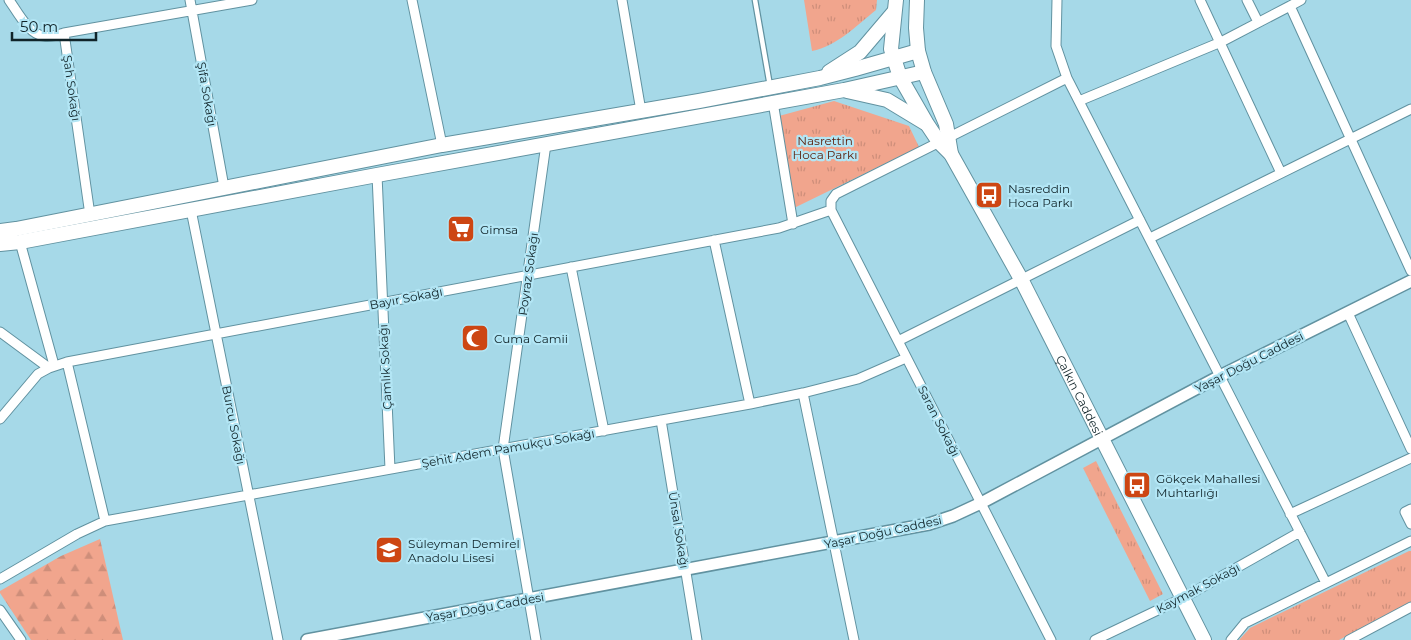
<svg xmlns="http://www.w3.org/2000/svg" width="1411" height="640" font-family="Montserrat,sans-serif">
<style>
.grass{fill:url(#grass-tufts)}
.forest{fill:url(#forest-firs)}
.lines{fill:none;stroke-linecap:round;stroke-linejoin:round}
.service-casing{stroke:#6192a0;stroke-width:7}
.minor-casing{stroke:#6192a0;stroke-width:11}
.tertiary-casing{stroke:#6192a0;stroke-width:14}
.secondary-casing{stroke:#6192a0;stroke-width:16}
.service{stroke:#fff;stroke-width:4.5}
.minor{stroke:#fff;stroke-width:9}
.tertiary{stroke:#fff;stroke-width:11}
.secondary{stroke:#fff;stroke-width:14}
.labels{text-anchor:middle;dominant-baseline:central;stroke-width:4.5;stroke-linejoin:round;paint-order:stroke}
.street-label{font-size:12px;fill:#102429;stroke:#b3e6f5}
.park-label{font-size:12px;fill:#5c200d;stroke:#b3e6f5}
.poi-label{font-size:12px;fill:#102429;stroke:#b3e6f5;text-anchor:start}
</style>
<defs>
<pattern id="grass-tufts" width="24" height="20" patternUnits="userSpaceOnUse" patternTransform="scale(1.25)"><rect width="24" height="20" fill="#f1a58d"/><path d="M3 7l-1-3M5 7V3M7 7l1-3M15 17l-1-3M17 17v-4M19 17l1-3" fill="none" stroke="#ce8e7a"/></pattern>
<pattern id="forest-firs" width="22" height="20" patternUnits="userSpaceOnUse" patternTransform="scale(1.25)"><rect width="22" height="20" fill="#f1a58d"/><path d="M5 1l3.5 6h-7zM16 11l3.5 6h-7z" fill="#ce8e7a"/></pattern>
</defs>
<rect width="100%" height="100%" fill="#a6d9e8"/>
<path class="grass" d="M804 0H877L876 10C856 26 837 46 812 51Z
M834 101 909 126 919 147 794 208 779 116Z
M1096 461 1163 594 1150 601 1083 468Z
M1409 551H1411V602L1339 640H1239L1250 628Z"/>
<path class="forest" d="M100 539 123 640H31L0 593V591L61 556Z"/>
<g class="lines">
<g class="service-casing">
<path id="service" d="M755 0 770 86"/>
</g>
<g class="minor-casing">
<path id="minor" d="M9 0C17 11 29 35 44 36 51 37 58 35 64 33L90 215
M190 0 224 187
M412 0 442 145
M622 0 641 111
M1057 0 1056 46 1067 78 1326 583
M1200 0 1281 173
M1247 0 1258 22
M1290 6 1301 0
M64 33 252 0
M1079 101 1221 42 1290 6 1411 271
M773 102 793 224
M377 175 390 469
M191 210 278 640
M1150 238 1411 109
M714 240 750 404
M20 242 54 365
M571 267 604 431
M1348 313 1411 449
M0 332 49 368
M898 341 1140 220
M67 362 105 521
M803 393 854 640
M0 419 38 374 49 368 67 362 779 228 831 210
M661 420 697 640
M1411 509 1405 512 1411 524
M1290 514 1411 458
M0 579 77 534 105 521 750 404 803 393 858 379 906 358
M0 610 21 640
M536 640 503 449 546 144
M1051 640 831 210V201L836 194 1067 78
M1095 640 1183 598 1300 532
M1231 640 1245 623 1411 541
M1349 640 1411 607"/>
</g>
<g class="tertiary-casing">
<path id="tertiary" d="M307 640 929 524 953 516 981 503 1220 376 1411 281"/>
</g>
<g class="secondary-casing">
<g id="secondary">
<path id="s1" d="M896 0 891 49 900 77 927 124 939 142 951 154 1021 279 1204 640"/>
<path d="M917 0 916 28 918 51 924 72 946 124 951 154"/>
<path d="M829 72 860 52 894 12"/>
<path d="M847 91 887 100 925 123"/>
<path d="M0 231 16 229 442 145 699 101 820 78 855 69 918 51"/>
<path d="M0 244 20 242 377 175 844 90 924 72"/>
</g>
</g>
<use href="#service" class="service"/>
<use href="#minor" class="minor"/>
<use href="#tertiary" class="tertiary"/>
<use href="#secondary" class="secondary"/>
</g>
<defs>
<g id="bus-square" transform="scale(1.4375)"><rect x="-9" y="-9" width="18" height="18" rx="4" fill="#cd4613" stroke="#b3e6f5"/><path d="M-5-6H5V4H4V6H2V4H-2V6H-4V4H-5ZM-3.5-4V0h7V-4ZM-3.5 1.2v1.5H-2V1.2ZM2 1.2v1.5H3.5V1.2Z" fill="#fff"/></g>
<g id="supermarket-square" transform="scale(1.4375)"><rect x="-9" y="-9" width="18" height="18" rx="4" fill="#cd4613" stroke="#b3e6f5"/><path d="M-6-5.5h2.5l.6 2H6L4.5 2H-2.5L-4.4-4H-6ZM-1.5 3.2a1.3 1.3 0 1 0 .1 0ZM3 3.2a1.3 1.3 0 1 0 .1 0Z" fill="#fff"/></g>
<g id="mosque-square" transform="scale(1.4375)"><rect x="-9" y="-9" width="18" height="18" rx="4" fill="#cd4613" stroke="#b3e6f5"/><path d="M3.5-4.9A6 6 0 1 0 3.5 4.9A5 5 0 1 1 3.5-4.9Z" fill="#fff"/></g>
<g id="school-square" transform="scale(1.4375)"><rect x="-9" y="-9" width="18" height="18" rx="4" fill="#cd4613" stroke="#b3e6f5"/><path d="M0-5L7-2L0 1L-7-2ZM-4 1L0 2.5L4 1V4Q0 6-4 4Z" fill="#fff"/></g>
</defs>
<g fill-rule="evenodd">
<use href="#bus-square" x="989" y="195"/>
<use href="#supermarket-square" x="461" y="229"/>
<use href="#mosque-square" x="475" y="338"/>
<use href="#bus-square" x="1137" y="485"/>
<use href="#school-square" x="389" y="550"/>
</g>
<g class="labels">
<g class="street-label">
<text transform="translate(72 88) rotate(82)">Şah Sokağı</text>
<text transform="translate(207 94) rotate(80)">Şifa Sokağı</text>
<text transform="translate(528 274) rotate(-82)">Poyraz Sokağı</text>
<text transform="translate(406 298) rotate(-11)">Bayır Sokağı</text>
<text transform="translate(1249 362) rotate(-27)">Yaşar Doğu Caddesi</text>
<text transform="translate(385 367) rotate(-93)">Çamlık Sokağı</text>
<text stroke="none"><textPath href="#s1" startOffset="445">Çalkın Caddesi</textPath></text>
<text transform="translate(939 421) rotate(63)">Saran Sokağı</text>
<text transform="translate(234 425) rotate(79)">Burcu Sokağı</text>
<text transform="translate(508 448) rotate(-10)">Şehit Adem Pamukçu Sokağı</text>
<text transform="translate(679 530) rotate(81)">Ünsal Sokağı</text>
<text transform="translate(883 532) rotate(-12)">Yaşar Doğu Caddesi</text>
<text transform="translate(1198 588) rotate(-28)">Kaymak Sokağı</text>
<text transform="translate(485 607) rotate(-10)">Yaşar Doğu Caddesi</text>
</g>
<g class="park-label">
<text x="825" y="140">Nasrettin<tspan x="825" dy="14">Hoca Parkı</tspan></text>
</g>
<g class="poi-label">
<text x="1008" y="188">Nasreddin<tspan x="1008" dy="14">Hoca Parkı</tspan></text>
<text x="480" y="229">Gimsa</text>
<text x="494" y="338">Cuma Camii</text>
<text x="1156" y="478">Gökçek Mahallesi<tspan x="1156" dy="14">Muhtarlığı</tspan></text>
<text x="408" y="543">Süleyman Demirel<tspan x="408" dy="14">Anadolu Lisesi</tspan></text>
</g>
</g>
<path d="M12 32v8h84v-8" fill="none" stroke="#102429" stroke-width="2.5"/>
<text x="20" y="32" font-size="15" fill="#102429" stroke="#b3e6f5" stroke-width="4" paint-order="stroke">50 m</text>
</svg>
